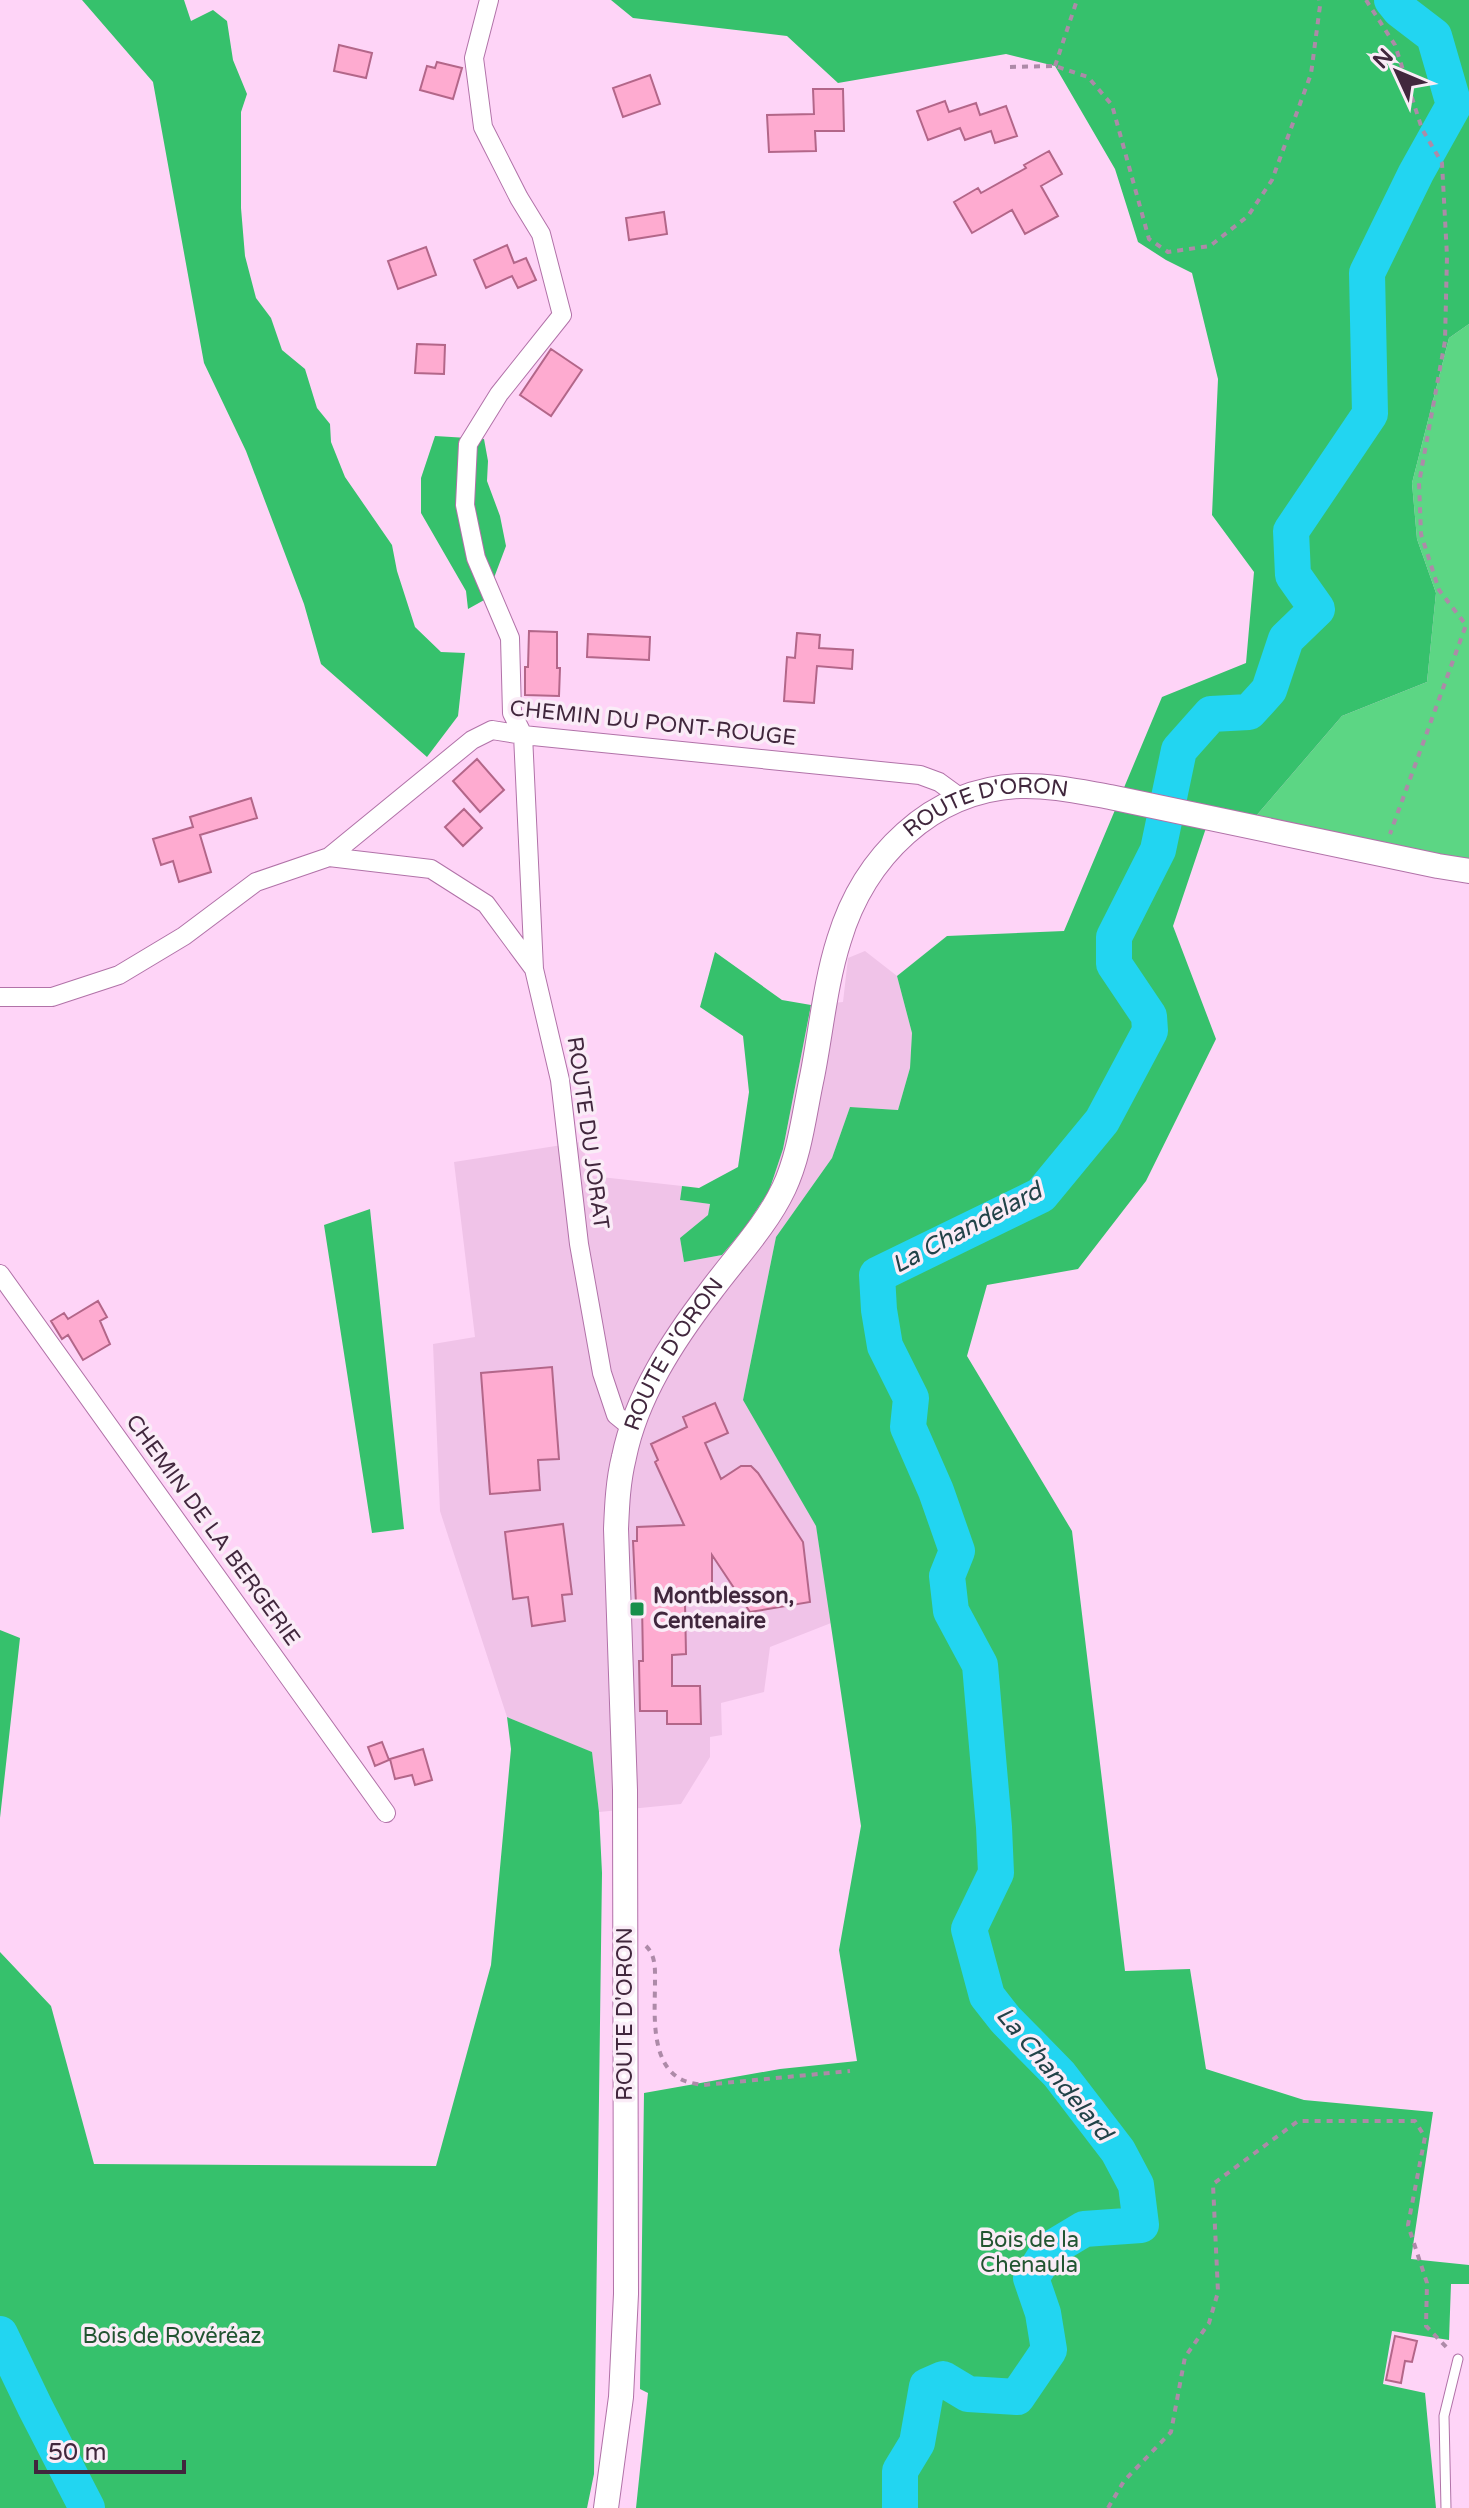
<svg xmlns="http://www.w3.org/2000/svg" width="1469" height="2508" font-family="'Varela Round',sans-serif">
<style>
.built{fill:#f0c3e8}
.green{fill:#5cd684}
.forest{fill:#36c16c}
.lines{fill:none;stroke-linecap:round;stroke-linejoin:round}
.stream{stroke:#2ba1bb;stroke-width:6}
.river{stroke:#22d5f1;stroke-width:36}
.building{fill:#feabd0;stroke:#b36689;stroke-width:2}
.lane-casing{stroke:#b172a8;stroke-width:11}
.street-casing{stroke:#b172a8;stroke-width:20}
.secondary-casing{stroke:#b172a8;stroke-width:26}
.path{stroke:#ad8aa8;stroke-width:4;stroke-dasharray:6 6;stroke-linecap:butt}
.lane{stroke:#fff;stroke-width:9}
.street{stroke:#fff;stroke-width:18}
.secondary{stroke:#fff;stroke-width:24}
.poi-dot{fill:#178f4a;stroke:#faecf7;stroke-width:3}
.labels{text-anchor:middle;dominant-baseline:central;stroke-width:7;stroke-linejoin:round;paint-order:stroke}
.street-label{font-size:22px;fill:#41273d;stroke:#faecf7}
.poi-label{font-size:22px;font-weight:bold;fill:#41273d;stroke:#faecf7;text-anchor:start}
.park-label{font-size:22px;fill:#215431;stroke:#faecf7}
.water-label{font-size:24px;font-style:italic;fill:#224349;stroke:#faecf7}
</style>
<rect width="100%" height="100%" fill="#fed4f7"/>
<path class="built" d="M865 951 897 976 912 1033 910 1068 898 1110 850 1107 832 1158 776 1237 743 1400 816 1525 831 1623 770 1647 764 1692 721 1703 722 1735 710 1737V1757L681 1804 599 1812 591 1752 507 1717 440 1511 433 1344 475 1337 454 1162 581 1142 592 1176 682 1186 680 1200 710 1204 708 1215 680 1238 684 1262 722 1255 769 1191 783 1149 811 1005 843 1002 848 958Z"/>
<path class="green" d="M1469 324V862L1256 816 1342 716 1427 682 1436 593 1417 539 1412 483 1449 338Z"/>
<path class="forest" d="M82 0H184L191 21 213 10 227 21 233 60 247 94 241 112V208L245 256 256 298 271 318 282 350 305 369 317 408 330 424 331 442 345 477 392 545 397 571 415 627 441 652 465 653 458 716 427 757 321 664 304 604 246 451 204 363 153 82Z
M611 0H1469V324L1449 338 1412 483 1417 539 1436 593 1427 682 1342 716 1256 816 1123 790 1162 697 1246 663 1254 572 1212 515 1218 379 1192 273 1166 260 1138 242 1115 169 1055 66 1006 54 838 83 787 36 633 18Z
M435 436 484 439 488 461 487 481 500 516 506 546 486 599 468 609 466 591 421 513V478Z
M1115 810 1206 828 1173 926 1216 1039 1146 1181 1078 1269 987 1285 967 1356 1072 1531 1125 1971 1190 1969 1206 2069 1304 2100 1433 2112 1411 2259 1469 2265V2284H1451L1449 2340 1392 2331 1383 2384 1425 2393 1436 2508H636L648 2393 640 2389 644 2093 780 2069 857 2061 839 1950 861 1826 816 1526 743 1400 776 1237 832 1158 850 1107 898 1110 910 1068 912 1033 897 976 947 936 1064 931Z
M715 952 782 1000 811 1005 783 1149 769 1191 746 1226 722 1255 684 1262 680 1238 708 1215 710 1204 680 1200 682 1186 699 1188 738 1167 749 1092 743 1036 700 1007Z
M370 1209 404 1529 372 1533 324 1225Z
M0 1630 20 1638 0 1818Z
M507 1717 592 1752 599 1812 602 1873 594 2474 587 2508H0V1952L51 2006 94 2164 436 2166 491 1965 511 1749Z"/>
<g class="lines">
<path class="stream" d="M1454 105 1469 100"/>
<path class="river" d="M0 2334 35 2407 87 2508
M900 2508V2471L917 2443 927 2386 943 2379 968 2394 1017 2397 1049 2350 1043 2313 1031 2278 1049 2250 1084 2229 1141 2225 1136 2185 1118 2151 1059 2074 1005 2019 987 1996 969 1929 996 1873 994 1827 980 1665 951 1611 947 1576 957 1551 936 1491 908 1427 911 1398 885 1346 879 1310 877 1275 1041 1195 1102 1121 1150 1031 1149 1016 1114 964V937L1158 850 1179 750 1211 714 1249 712 1269 690 1286 639 1317 609 1293 575 1291 531 1370 414 1367 273 1416 173 1454 105 1434 36 1400 10 1392 0"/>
</g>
<path class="building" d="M339 45 372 53 366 78 334 71Z
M437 62 462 68 453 99 420 90 427 66 435 68Z
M650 75 660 104 623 117 613 88Z
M813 89H843L844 131H815L816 151 769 152 767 115 814 114Z
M945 101 949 112 976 103 980 115 1006 106 1017 136 995 143 991 131 965 140 960 128 928 140 917 111Z
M1049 151 1062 174 1041 186 1058 216 1025 234 1012 210 972 233 954 202 978 188 981 193 1026 168 1024 165Z
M664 212 667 234 629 240 626 218Z
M507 245 514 263 526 258 536 280 518 288 512 276 486 288 474 260Z
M426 247 436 275 398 289 388 261Z
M417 344 445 345 444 374 415 373Z
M551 349 582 370 551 416 520 395Z
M529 631 557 632V668H560L559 696 525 695V667H528Z
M797 633 820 635 819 648 853 650 852 669 817 666 814 703 784 701 787 657 795 658Z
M588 634 650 637 649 660 587 657Z
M477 759 504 790 480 812 453 781Z
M251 798 257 818 200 835 211 872 179 882 173 861 161 865 153 839 193 827 190 817Z
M464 809 482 828 463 846 445 827Z
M98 1301 107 1317 100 1321 110 1344 83 1360 68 1335 62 1339 51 1321 64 1313 68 1319Z
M552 1367 559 1459 538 1460 540 1490 490 1494 481 1373Z
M715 1403 728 1433 705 1443 721 1479 741 1466H751L758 1473 803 1542 810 1602 750 1612 712 1555V1601L685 1602 686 1654 672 1655V1686H700L701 1724H667V1711H640L639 1661H643L642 1604H636L633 1541H637V1527L684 1525 655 1462 658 1460 651 1444 687 1427 683 1417Z
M563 1524 572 1594 562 1595 565 1621 532 1626 528 1597 513 1599 505 1532Z
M382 1742 389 1760 375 1766 368 1747Z
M423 1749 432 1780 415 1785 412 1775 395 1779 390 1759Z
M1395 2336 1417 2341 1412 2362 1405 2361 1401 2383 1386 2380Z"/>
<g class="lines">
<g class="lane-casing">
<path id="lane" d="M1446 2508 1444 2416 1458 2359"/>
</g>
<g class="street-casing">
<path id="street" d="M489 0 474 58 483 127 519 198 541 234 562 315 499 394 468 444 465 505 476 558 510 638 512 713 523 735 534 969
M329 857 472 740 492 730 523 735 920 775 939 782 961 798
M0 997H52L119 975 184 936 256 882 329 857 431 869 486 904 534 969 560 1080 579 1244 602 1373 616 1415 632 1428
M0 1274 386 1813"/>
</g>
<g class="secondary-casing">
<g id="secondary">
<path id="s1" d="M606 2508 621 2397 626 2294 625 1790 616 1529C617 1505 618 1481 624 1457 636 1397 673 1340 710 1292 735 1258 766 1226 784 1188 800 1154 804 1114 812 1077 821 1032 825 984 839 940 864 857 931 790 1020 786 1050 785 1081 792 1110 797L1438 866 1469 871"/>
</g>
</g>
<path class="path" d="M1366 0 1395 45 1422 129 1442 163 1447 256 1445 341 1419 483 1421 534 1439 590 1466 625 1390 834
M1055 66 1077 0
M1010 67 1055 66 1088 77 1112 105 1149 239 1168 252 1210 246 1248 216 1272 180 1311 74 1320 6 1319 0
M646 1946C656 1956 655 1969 655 1982 655 2012 649 2067 685 2081 690 2083 697 2084 703 2085L850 2071
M1108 2508 1124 2481 1171 2432 1185 2357 1209 2323 1218 2292 1213 2184 1298 2121H1415L1425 2137 1408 2225 1427 2283 1426 2326 1450 2351"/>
<use href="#lane" class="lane"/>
<use href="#street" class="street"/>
<use href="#secondary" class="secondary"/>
</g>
<rect class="poi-dot" x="629" y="1601" width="16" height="16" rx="4"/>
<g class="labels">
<g class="street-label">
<text transform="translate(653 723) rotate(6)">CHEMIN DU PONT-ROUGE</text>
<text stroke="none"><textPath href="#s1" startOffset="1838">ROUTE D'ORON</textPath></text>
<text transform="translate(588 1133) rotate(82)">ROUTE DU JORAT</text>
<text stroke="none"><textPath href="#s1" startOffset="1168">ROUTE D'ORON</textPath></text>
<text transform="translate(213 1530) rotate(54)">CHEMIN DE LA BERGERIE</text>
<text transform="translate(625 2014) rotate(-90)">ROUTE D'ORON</text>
</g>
<g class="poi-label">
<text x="653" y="1596">Montblesson,<tspan x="653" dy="25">Centenaire</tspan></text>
</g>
<g class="park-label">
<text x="1029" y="2240">Bois de la<tspan x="1029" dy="25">Chenaula</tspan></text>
<text x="172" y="2336">Bois de Rovéréaz</text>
</g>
<g class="water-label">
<text transform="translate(967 1228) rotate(-28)">La Chandelard</text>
<text transform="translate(1054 2074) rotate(50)">La Chandelard</text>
</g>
</g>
<g transform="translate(1397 72) rotate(314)" stroke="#faecf7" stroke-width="6" paint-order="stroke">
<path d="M0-6L14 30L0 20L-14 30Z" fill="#41273d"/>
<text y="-12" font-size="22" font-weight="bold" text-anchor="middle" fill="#41273d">N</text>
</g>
<path d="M36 2460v12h148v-12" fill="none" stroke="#41273d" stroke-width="4"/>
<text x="48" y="2460" font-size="24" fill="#41273d" stroke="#faecf7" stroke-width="6" paint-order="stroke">50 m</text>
</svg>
